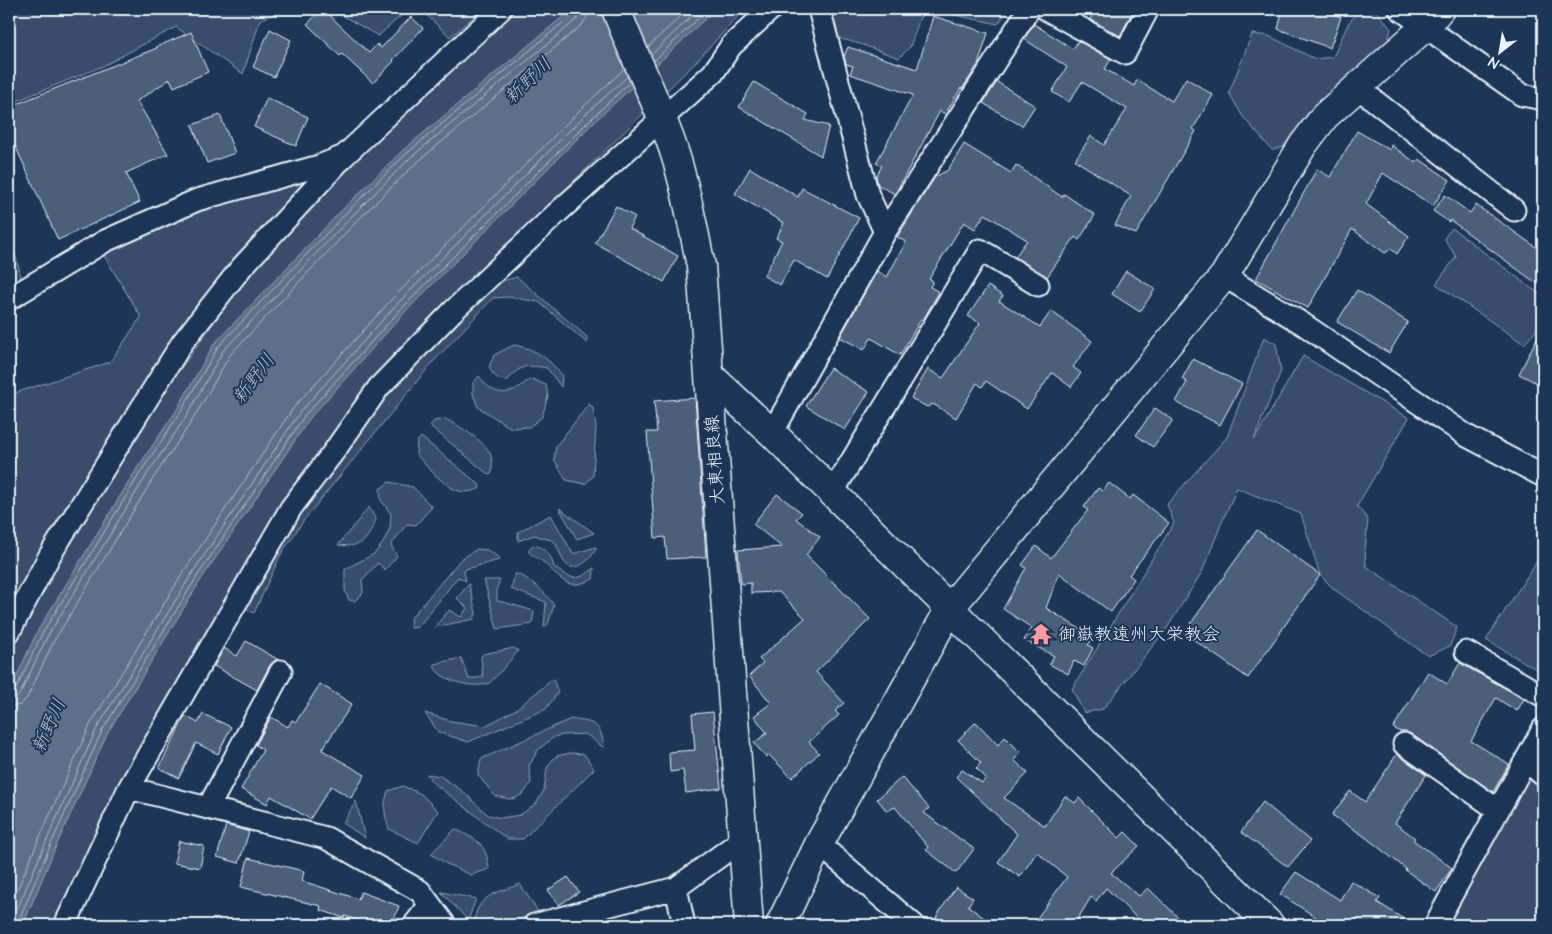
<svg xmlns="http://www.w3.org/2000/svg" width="1552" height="934" font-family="'Architects Daughter','Klee One',sans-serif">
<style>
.green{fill:#374d6c;stroke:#909fb2}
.water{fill:#5d7089;stroke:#95a4b5}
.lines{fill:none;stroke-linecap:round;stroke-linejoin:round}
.shore{stroke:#b0bdcc;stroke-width:1}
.building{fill:#495e7a;stroke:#e8f1f8}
.street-casing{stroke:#e8f1f8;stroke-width:25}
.secondary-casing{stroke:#e8f1f8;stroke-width:31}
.street{stroke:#1d3557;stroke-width:21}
.secondary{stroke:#1d3557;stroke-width:28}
.labels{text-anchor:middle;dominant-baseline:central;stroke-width:4;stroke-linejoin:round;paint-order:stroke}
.street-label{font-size:18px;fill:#e8f1f8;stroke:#1d3557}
.poi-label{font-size:18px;fill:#e8f1f8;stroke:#1d3557;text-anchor:start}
.water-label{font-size:19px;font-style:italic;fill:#b7c4d1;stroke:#1d3557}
</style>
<rect width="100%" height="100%" fill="#1d3557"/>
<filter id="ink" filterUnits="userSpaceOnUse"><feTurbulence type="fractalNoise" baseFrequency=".02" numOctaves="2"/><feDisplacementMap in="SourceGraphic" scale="10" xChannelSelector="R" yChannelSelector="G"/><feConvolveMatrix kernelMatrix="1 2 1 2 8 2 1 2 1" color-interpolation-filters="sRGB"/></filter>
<g filter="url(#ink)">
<path class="green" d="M9 9H284L260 20 243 74 176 27 103 66 9 104Z
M331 9H409L378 36Z
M420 9H483L450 37Z
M510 9H745L692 66 475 277 398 349 353 404 238 596 66 925H9V644L17 628 9 641V395L110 362 141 317 103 254 189 209 314 180 191 331 83 504 251 271 342 164Z
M832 9H923L910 47 899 58 860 44 831 36 830 14Z
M926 9H1009L998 24Z
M1362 9H1375L1391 29 1386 48 1348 76 1307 114 1283 147 1272 150 1243 117 1229 93 1252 34 1269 36 1315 59 1333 57 1349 22Z
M1452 228 1543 297C1543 318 1540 329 1524 344L1436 284 1456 257 1444 238Z
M9 231 22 280 9 291Z
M517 277 587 337V343L539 302 509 297 493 298 432 363 304 520 281 554 254 613 240 605 266 556 384 394 484 286Z
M1264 337 1276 344 1281 371 1254 440 1303 356 1409 418 1357 506 1368 520 1365 549 1366 566 1457 627 1450 646 1428 656 1335 590 1320 575 1301 514 1237 488 1222 522 1202 572 1167 628 1103 709 1084 713 1072 689 1174 523 1167 504 1227 437Z
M514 345C536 349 548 358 562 375L561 387 547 368C528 365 521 364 508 380 498 381 493 376 489 367L494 355Z
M479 376C489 390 501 399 519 387 524 384 526 381 532 379L546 385 548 396 542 417 529 427 511 428 478 407 473 394V383Z
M589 404 593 408 596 427 593 476 585 484 566 480 554 459 556 446Z
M445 419C457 424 484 441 490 453 493 459 492 466 492 473L489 475 430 426 434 421Z
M421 437 480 485 479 489C473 491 466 493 459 491 446 488 425 465 416 454L417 442Z
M389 482 413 487 432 507 416 525 407 524 391 545 397 556 385 570 378 563 362 580 363 593 355 601 349 600 345 591V569L374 554 383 543 390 528 391 514 381 500 380 489Z
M369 507 376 520C366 541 364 548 338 545Z
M559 508 594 533 577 539Z
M551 515 573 554 596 547V549C592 558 575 575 565 563 561 558 558 547 554 541L534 535 518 541V532Z
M533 545C546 548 551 555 554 567 571 580 578 582 594 568L593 579C565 592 563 579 543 562 537 557 531 556 528 550Z
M477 549 487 550 500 558 499 560 466 569 464 572 466 581 458 577 418 627 411 628 410 619 461 559Z
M1543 552V673L1486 640Z
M515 574C526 574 548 596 554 605L548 624 544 627 546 602 511 589Z
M484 580H500L497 588V601L507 603 534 611 532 624 497 629Z
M469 584 476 613 474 619 435 627 449 610 461 617 467 608 457 598Z
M514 648 518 651C513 657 495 679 489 683 476 689 446 682 437 671 436 670 434 665 434 664L461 658 469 679 483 677 481 657 483 654Z
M553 679 558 692 546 709 468 742 438 732 425 713 451 721 485 726 515 710Z
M571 719C595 723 601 722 604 748L586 734 563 735 554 737 538 750 529 766 531 783 524 793 516 798 509 799 495 796 478 775 481 759Z
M570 753 584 754 594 769 523 839H507L432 782 427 774 440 776 461 790 488 815 501 818 520 815 536 804 544 790 547 768 553 759 557 756Z
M1526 761 1543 775V925H1435Z
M403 786 421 794 438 811 418 843 389 829C384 813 383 807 388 791Z
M356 801 365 838 343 823Z
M455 829C477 840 486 842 489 869L471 875 447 864 431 854Z
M520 884 539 913 498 925H473C478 894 494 894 520 884Z
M441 892 476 899 468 920Z"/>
<path class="water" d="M572 9H715L679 44 594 122 405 312 310 418 202 578 107 734 56 846 23 925H9V693L37 632 138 467 176 411 214 344 343 209 402 151Z"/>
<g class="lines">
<path class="shore" d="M648 47 688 9
M651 55 699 9
M654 61 708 9
M9 694 15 691 42 634 142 470 180 413 218 347 347 212 405 155 572 15 575 9
M9 700 15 699 20 694 47 637 148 473 186 417 223 351 351 217 409 159 576 20 580 15 581 9
M9 707 20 705 27 698 54 641 154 477 192 421 230 355 356 222 414 165 582 25 587 17 588 9
M9 909 39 839 90 725 186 568 294 407 392 299 581 109 624 69
M12 925 15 914 46 842 97 728 193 572 300 412 397 304 586 114 628 76
M18 925 20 917 51 844 102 731 198 575 305 415 401 309 591 119 630 82"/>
</g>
<path class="building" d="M323 9 369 53 377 44 381 48 411 17 423 28 393 60 394 61 373 83 342 54 340 56 307 24Z
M1096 9H1134L1120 36 1090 19Z
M1283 9H1319L1341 17 1330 48 1278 29Z
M933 16 988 33 978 65 962 89 961 88 945 114 940 111 895 194 878 185 876 176 882 166 876 163 913 95 850 74 853 66 846 64 844 56 848 47 917 69Z
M1034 24 1073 49 1078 41 1111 59 1105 69 1134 86 1137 80 1172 101 1186 78 1213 95 1193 129 1196 131 1136 234 1115 225 1131 196 1075 160 1091 136 1104 145 1127 109 1082 82 1069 102 1052 92 1067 67 1024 39Z
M270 29 291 40 274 77 253 67Z
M191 32 208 72 174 87 170 79 137 101 168 154 126 173 140 202 58 240 9 132V107L157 48 156 47Z
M754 82 808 114 805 120 829 126 821 156 739 107Z
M997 82 1035 106 1022 126 983 103Z
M267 98 308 117 296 146 254 127Z
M220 115 235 153 207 163 192 125Z
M1357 131 1390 150 1391 145 1416 163 1419 159 1450 180 1433 206 1383 173 1366 204 1409 236 1397 254 1391 249 1385 253 1352 229 1308 308 1256 279 1317 169 1330 177Z
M964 144 1011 173 1016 165 1062 197 1064 194 1095 215 1079 240 1075 237 1047 277 1015 257 1027 240 985 214 975 229 964 222 929 279 933 281 930 287 939 292 923 320 921 319 900 355 871 338 864 350 840 337 877 271 887 277 906 242 897 237 935 177 948 170Z
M750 168 798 197 802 188 859 218 827 279 794 260 780 285 764 276 782 241 776 238 784 223 735 194Z
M1445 195 1470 213 1476 205 1543 252V288L1450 220 1449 222 1433 211Z
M616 206 635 217 629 228 678 256 664 282 595 243Z
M1126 271 1155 289 1140 312 1112 294Z
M988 286 1003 296 999 301 1040 327 1051 311 1092 341 1073 367 1081 373 1071 387 1052 373 1027 409 986 381 982 387 977 383 956 418 933 404 927 407 911 398 928 369 943 378 980 323 968 316Z
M1357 290 1408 322 1389 353 1337 322Z
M1543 326V386L1519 374Z
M1193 359 1242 384 1220 425 1176 402 1187 382 1182 379Z
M830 368 869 392 845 430 806 406Z
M695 398 706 557 667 559 665 537 655 538 647 432H657L654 401Z
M1155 408 1173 420 1153 447 1136 435Z
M1109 483 1130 499 1133 495 1169 523 1129 575 1134 579 1111 612 1059 573 1046 608 1093 637 1088 645 1093 648 1084 666 1074 661 1068 674 1049 664 1054 656 1024 640 1032 628 1003 609 1026 568 1022 565 1036 546 1051 558 1088 510 1084 507 1098 488 1102 491Z
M777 494 802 513 796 519 820 537 806 555 870 619 816 672 844 703 835 711 839 715 809 742 819 753 792 778 769 755 766 757 754 743 767 733 754 716 771 703 749 676 763 663 759 659 805 618 779 592 751 593V583L741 584 738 550 782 547 753 524Z
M1257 530 1320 575 1248 678 1184 633Z
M246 641 277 659 270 665 257 690 214 666 224 648 237 656Z
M1460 663 1524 699 1517 711 1496 698 1471 741 1509 764 1493 792 1411 734 1406 732H1401L1393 728 1428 672 1447 684Z
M320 684 352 704 322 750 365 775 351 798 331 786 310 819 271 796 267 804 241 789 263 750 256 745 271 717 288 727 292 720 296 722Z
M713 712 721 788 686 793 683 770 670 772 669 752 695 750 692 714Z
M203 714 231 727 218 754 196 743 179 778 159 768 185 716 198 723Z
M976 722 998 745 1005 737 1021 753 1014 760 1028 773 1004 798 1045 826 1065 796 1075 803 1079 798 1119 838 1125 832 1139 846 1111 873 1139 896 1148 888 1186 925H1144L1106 888 1096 901 1091 897 1074 925H1032L1067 877 1037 852 1020 877 998 862 1017 834 956 777 962 770 982 783 986 778 976 768 981 763 958 740Z
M1397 754 1426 775 1395 823 1415 838 1413 840 1452 868 1436 892 1405 870 1406 869 1364 836 1332 815 1350 791 1365 802Z
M902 777 929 808 924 813 974 849 956 873 926 850 928 847 895 807 887 811 877 799Z
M1263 802 1310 841 1288 867 1241 832Z
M226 825 249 832 239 863 217 857Z
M179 841 204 846 200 868 174 863Z
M248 858 304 871 302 881 358 899 361 892 399 906 392 925H372L345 916 344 918 320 910 321 906 241 887Z
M1296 872 1340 900 1351 881 1380 898 1377 902 1413 925H1328L1280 894Z
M568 877 579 892 559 905 548 890Z
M956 887 973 898 968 906 994 925H947L936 917Z"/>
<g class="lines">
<g class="street-casing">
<path id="street" d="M819 9 868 195 885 232
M1046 9 1125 53 1148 9
M1400 9 1522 95 1543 99
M1357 87 1514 210
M1224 276 1303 324 1467 436 1543 476
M9 299 105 241 197 200 319 166 344 156 501 9
M772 433 885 232 1029 9
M832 493 980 250 1038 285
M9 632 50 555 182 343 241 268 344 156
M1466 652 1543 696
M1404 744 1498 810
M1526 761 1543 775
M129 788 326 838 420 891 445 925
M208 808 281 671
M819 844 914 925
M676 888 684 925
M65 925 129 788 291 508 335 450 379 387 453 311 557 213 713 73 731 46 771 9
M414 925 429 906
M534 925 676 888 743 839
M1435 925 1543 729"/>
</g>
<g class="secondary-casing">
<path id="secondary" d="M616 9C634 58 659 104 675 154 687 191 693 228 701 266L749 925
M709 375 772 433 1270 925
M780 925 819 844 950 608 1224 276 1303 145 1325 116 1426 26 1440 9"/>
</g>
<use href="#street" class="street"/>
<use href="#secondary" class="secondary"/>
</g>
</g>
<defs>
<g id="temple-bare" transform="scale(1.725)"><path d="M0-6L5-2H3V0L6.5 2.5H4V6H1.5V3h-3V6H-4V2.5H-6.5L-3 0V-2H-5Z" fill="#ff9aa2" stroke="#1d3557" stroke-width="2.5" paint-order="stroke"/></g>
</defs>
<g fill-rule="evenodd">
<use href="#temple-bare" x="1041" y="634"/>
</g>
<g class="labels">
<g class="street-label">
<text transform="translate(715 460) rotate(-94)">大東相良線</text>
</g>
<g class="poi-label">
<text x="1058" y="634">御嶽教遠州大栄教会</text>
</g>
<g class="water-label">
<text transform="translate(528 81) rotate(-44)">新野川</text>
<text transform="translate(254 379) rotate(-53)">新野川</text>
<text transform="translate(49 726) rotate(-66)">新野川</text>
</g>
</g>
<rect width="1552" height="934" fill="none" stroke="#1d3557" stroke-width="30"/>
<rect x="15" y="15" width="1522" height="904" fill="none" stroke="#e8f1f8" stroke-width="2" filter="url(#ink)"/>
<g transform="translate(1500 52) rotate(211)" stroke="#1d3557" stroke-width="4" paint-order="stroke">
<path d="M0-4L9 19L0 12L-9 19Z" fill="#e8f1f8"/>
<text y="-8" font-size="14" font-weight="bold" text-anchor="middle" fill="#e8f1f8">N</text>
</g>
</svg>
